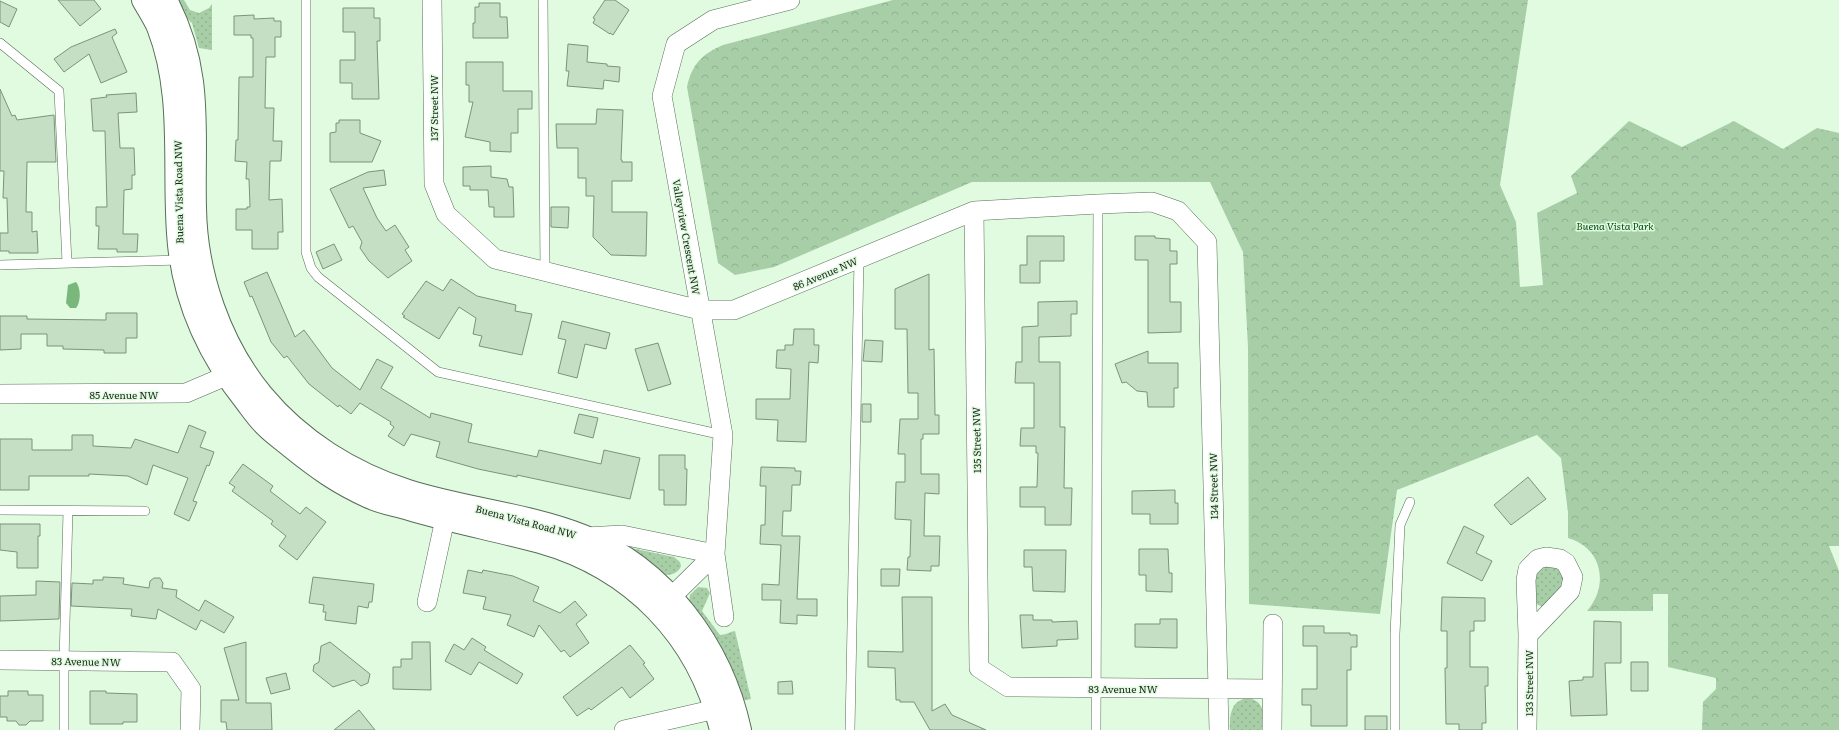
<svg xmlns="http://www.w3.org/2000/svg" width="1839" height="730" font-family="Literata,serif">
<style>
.grass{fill:url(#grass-dots)}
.forest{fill:url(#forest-crowns)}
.water{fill:#79b87a}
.building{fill:#c5dfc5;stroke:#7b937a}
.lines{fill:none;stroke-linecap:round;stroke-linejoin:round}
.lane-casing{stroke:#576e57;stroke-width:10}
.street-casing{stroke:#576e57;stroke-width:20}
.secondary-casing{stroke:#576e57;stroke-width:24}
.lane{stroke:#fff;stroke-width:9}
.street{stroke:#fff;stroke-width:19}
.secondary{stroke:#fff;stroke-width:22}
.labels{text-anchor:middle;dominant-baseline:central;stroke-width:3;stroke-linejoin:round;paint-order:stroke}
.street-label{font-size:10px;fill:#1c251c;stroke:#e0fbe0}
.park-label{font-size:10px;font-style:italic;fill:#00490c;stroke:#e0fbe0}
</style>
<defs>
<pattern id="grass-dots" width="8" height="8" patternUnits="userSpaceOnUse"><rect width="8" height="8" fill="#a7cea7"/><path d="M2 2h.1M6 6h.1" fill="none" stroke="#8fb18f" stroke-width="1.8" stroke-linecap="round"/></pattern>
<pattern id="forest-crowns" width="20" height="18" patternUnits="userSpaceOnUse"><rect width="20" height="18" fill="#a7cea7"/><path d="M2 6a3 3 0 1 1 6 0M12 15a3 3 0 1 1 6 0" fill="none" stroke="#8fb18f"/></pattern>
</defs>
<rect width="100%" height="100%" fill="#e0fbe0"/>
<path class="grass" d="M174 0H184L190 10 199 13 209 8 212 4V50L199 48 192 23 183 14Z
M631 548 674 557 680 562 681 566C678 574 671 575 664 575L630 550Z
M1543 565 1561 569 1566 586 1543 607 1536 604 1534 601 1535 574Z
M698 587 707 588 710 593 702 611 720 635C726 635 729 632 735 631L751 699 742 701 689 602 690 595Z
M1249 698C1265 702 1264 715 1265 730H1230C1230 715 1230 700 1249 698Z"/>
<path class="forest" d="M893 0H1528L1500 185 1516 222 1520 287 1543 285 1537 213 1577 193 1571 176 1629 121 1682 147 1734 121 1783 149 1817 128 1839 133V546H1829L1839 571V730H1702L1703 702 1716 689V678L1668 667V594H1653V611H1587C1609 586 1603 548 1568 538V512L1561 458 1537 435 1397 490 1380 614 1249 604 1248 347 1243 252 1210 182H972L774 267 735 275 718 263 687 87C692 64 702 54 723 45Z"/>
<path class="water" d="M76 282C81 288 81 302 76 308H70L66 303 68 285Z"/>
<path class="building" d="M58 0H94L101 9 80 26Z
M605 0H615L629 10 613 35 610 33V34L593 23 595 19 593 18Z
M0 1 17 9 9 27 0 22Z
M479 3H500V17H507L508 38H473V23H475V7H479Z
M343 8H374V18H380V41H377L379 99H352V83H340V60H355V32H343Z
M254 15V19L274 18V21H281V37H275V57H266L265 108H274L273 141H282L281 161H270L269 200 282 199 283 232H278V249H252V230H236V209H247V207H250L249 179H246L247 162 235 161 236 140H238L239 77H253V38H251V35H234V16Z
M115 29 117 33 112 37 127 72 101 83 89 54 64 72 54 59 71 47Z
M568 44 588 46 587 62 607 64V66L620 67 619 82 604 80 603 89 567 86 569 71H566Z
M466 62H503V91H532V109H518V133H511V152L490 151V142L465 137 473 102H469V85H466Z
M0 89 12 116 15 115 17 120 54 115 56 162H27L26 212H32V232L37 231 38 253H9V251H0V233H8L7 198H3L4 171H0Z
M136 93 137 112 118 113 120 148H134L135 175H132V189L124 190 123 234H138L137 252H117V249H98L99 226H96V207H107L105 131H93L91 99 107 97 106 95Z
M597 109 623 110 621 160H622V162H632V181H612V212H647L646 256 611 255 593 237 594 196H586V178H578V148H557L556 124H596Z
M339 120H360V133L381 141 372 162H330V133L336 132V123H339Z
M491 166V177L507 179 509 187H513L514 217H494V207H489L488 190H470V186H463V167Z
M384 170 386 185 363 188 377 218 386 231 395 225 409 247 405 250 412 261 388 278 369 261 360 248 362 242 353 226 349 228 330 189 368 172Z
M551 207H569L568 228 551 227Z
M1027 236H1064V261H1040V283H1020V265H1027Z
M1135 236H1155V238L1170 239V251H1177V264H1170V302H1181V332L1148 333V260H1135Z
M334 244 342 260 323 269 316 252Z
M267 272 295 337 304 330 332 368 360 390 377 359 393 367 381 388 430 418 431 413 472 424 468 442 537 457 539 450 601 464 604 450 640 458 630 499 517 475V477L478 469 436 457 440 442 411 434 404 446 388 436 394 427 390 424 391 422 360 403 351 414 339 405 338 407 309 384 287 356 284 358 271 342 252 296 250 297 244 282Z
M929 274V350L934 349 935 415H939V434H923V439H921V474H939V494L925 493 924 536H940L939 566H931V571L907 570 908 557H910L911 520 895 519 896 482H905V454H898L900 419H918V393H908L907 329H895V289Z
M451 279 477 296 516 305 515 311 532 314 522 355 479 346 482 336 473 334 476 318 459 307 439 339 403 317 405 316 402 314 426 281 443 291Z
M1077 301V314H1071V336L1039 337V362H1060V427H1065L1064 488H1072L1071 525H1045V507H1020V487H1037L1038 453H1036V446H1020L1021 428H1034V383H1015L1016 362H1022V327L1038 326V302Z
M106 313H137V338H126V353H104V350L63 349V346H47V334H21V349L0 350V316H27V319L106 320Z
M562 321 610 333 606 349 585 344 577 378 558 373 566 340 558 338Z
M794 329H814V345H819L818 363 809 362 806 442 777 441 778 420 756 419V399H790L791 369 776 368 777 350H785V345H793Z
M865 340 883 341 882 362 863 361Z
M658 343 671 384 648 391 635 349Z
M1148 351V363H1178V388H1174V407H1148L1147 392 1137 391 1126 382 1122 383 1115 364Z
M862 404H871V422H862Z
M579 414 598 418 593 438 574 433Z
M189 425 206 432 200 447 214 452 209 466 207 465 193 501 197 502 189 521 174 514 188 478 153 465 147 485 128 476 89 474V476H29V490H0V439H32V450H72V435H93V446L131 448 135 439 178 453Z
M659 455H685V469H687L686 505H664V490H659Z
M243 464 273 486 270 491 300 514 306 507 326 522 297 560 279 546 286 536 271 524 273 521 232 491 235 487 229 483Z
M761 467 795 468V471H801L800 485H792L791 511H783L782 536H800L797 599H817V616L797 615V624L780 623 781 600H762V584L779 585 781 545 760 544 761 525H765L766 486H760Z
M1528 477 1546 499 1511 525 1494 505Z
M1175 490V503H1178V524H1150V514H1132V491Z
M0 524H40V536H38V568H17V552L0 550Z
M1464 526 1484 536 1476 553 1492 561 1482 581 1447 563Z
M1139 549H1168L1169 573H1172V592L1146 591V575H1139Z
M1024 550H1066L1065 592 1033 591 1032 567H1024Z
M881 569H900L899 586H881Z
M468 570 482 573 483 570 513 576 539 587 533 601 560 613 575 601 587 615 576 624 589 643 570 657 564 650 561 652 539 625 534 637 507 625 511 615 483 609 486 597 463 593Z
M103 577 124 578 123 584 149 588 150 581 154 578H160L163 583 162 588 177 590 176 597 199 611 205 600 234 617 224 633 201 620 196 630 158 609 156 619 131 616 132 609 71 606 72 583 93 584V580H103Z
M313 577 374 584 372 602H369L368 608 358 606 356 624 325 620 326 612H323L324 605 309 603Z
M36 581 60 582 59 619 0 621V596L36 595Z
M902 597H932V711L945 704 952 715 986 730H930L914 702H900V700H896L895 668 868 667V651L903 652Z
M1442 597 1485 598V621H1474V631H1470V667H1488V686H1485L1486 723H1482V730H1459V724H1446L1445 668H1447V631H1441Z
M1020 615H1033V620H1052V622L1077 621 1078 639 1057 640V646L1022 648Z
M1160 619H1177V648L1135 647V624H1160Z
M1594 621 1621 622V663H1605L1607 715 1571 716 1569 681 1583 680V677H1593Z
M1303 626H1324V633H1350V635H1357V647H1351V670H1347V726H1311V705H1302V689H1317V646H1303Z
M472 638 486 647 484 650 523 674 517 684 479 662 471 675 445 661 454 644 464 650Z
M246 642V703H271L272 730H227L226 722H221V700H239L224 648Z
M330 642 370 674 368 683 361 686 354 680 333 687 313 671 314 665 319 662 321 646Z
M412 642H430L431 690 393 689V667H401V659H412Z
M630 645 645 663 643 664 654 679 630 698 622 687 591 710 589 708 577 716 563 697Z
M1631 662H1648V691H1631Z
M286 673 290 689 271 694 266 678Z
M792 681 793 694H778V682Z
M8 691H28V695H43V721H30L26 725H19L16 721H7V717H0V696H8Z
M90 691H106V693L137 694V722H123V724H90Z
M359 710 375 730H334Z
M1365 716H1387V730H1365Z"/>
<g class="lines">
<g class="lane-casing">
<path id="lane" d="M306 0V252L311 268 318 277 438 372 723 435
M543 0 545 271
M0 43 59 91 67 263
M0 265 181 260
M0 510 145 511
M64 730V661L68 511
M850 730 859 258
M1096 730 1098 204
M1395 730V634L1400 525 1410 502"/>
</g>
<g class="street-casing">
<path id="street" d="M432 0 434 184 446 214 495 259 700 310H734L974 211 1098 204 1152 202 1178 211 1207 242 1219 730
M974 211 979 668 1008 687 1272 689
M0 394 186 393 240 370
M586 537 622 535 715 554
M427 602 448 505
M660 608 715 554
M724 617 715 554 723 435 662 96 676 44 713 20 790 0
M0 660 172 662 191 689 190 730
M624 730 716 709
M1272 730 1273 624
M1527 730 1528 635 1526 580 1528 569 1538 559 1546 557 1560 559 1566 563 1573 577 1570 591 1528 635"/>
</g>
<g class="secondary-casing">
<path id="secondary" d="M143 0C148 9 154 18 158 27 184 94 173 163 178 233 182 298 207 353 247 403 253 411 259 420 267 427 274 434 283 440 291 447 317 468 338 483 369 497 381 503 396 505 409 509 452 522 496 530 540 542 632 568 699 636 721 730
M166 0C204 72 193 131 195 208 196 274 220 344 262 395 300 441 352 473 408 491 465 509 527 514 583 536 665 568 722 647 740 730"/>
</g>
<use href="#lane" class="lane"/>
<use href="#street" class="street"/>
<use href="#secondary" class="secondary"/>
</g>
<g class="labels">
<g class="street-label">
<text transform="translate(433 108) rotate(-90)">137 Street NW</text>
<text transform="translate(178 192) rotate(-91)">Buena Vista Road NW</text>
<text transform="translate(687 237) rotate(80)">Valleyview Crescent NW</text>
<text transform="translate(825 273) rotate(-23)">86 Avenue NW</text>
<text x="124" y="394">85 Avenue NW</text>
<text transform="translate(976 440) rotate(-91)">135 Street NW</text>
<text transform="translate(1213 486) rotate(-91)">134 Street NW</text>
<text transform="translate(526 521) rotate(15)">Buena Vista Road NW</text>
<text transform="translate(86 661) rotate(1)">83 Avenue NW</text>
<text transform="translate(1528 683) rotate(-90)">133 Street NW</text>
<text x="1123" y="688">83 Avenue NW</text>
</g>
<g class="park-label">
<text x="1615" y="225">Buena Vista Park</text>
</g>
</g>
</svg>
